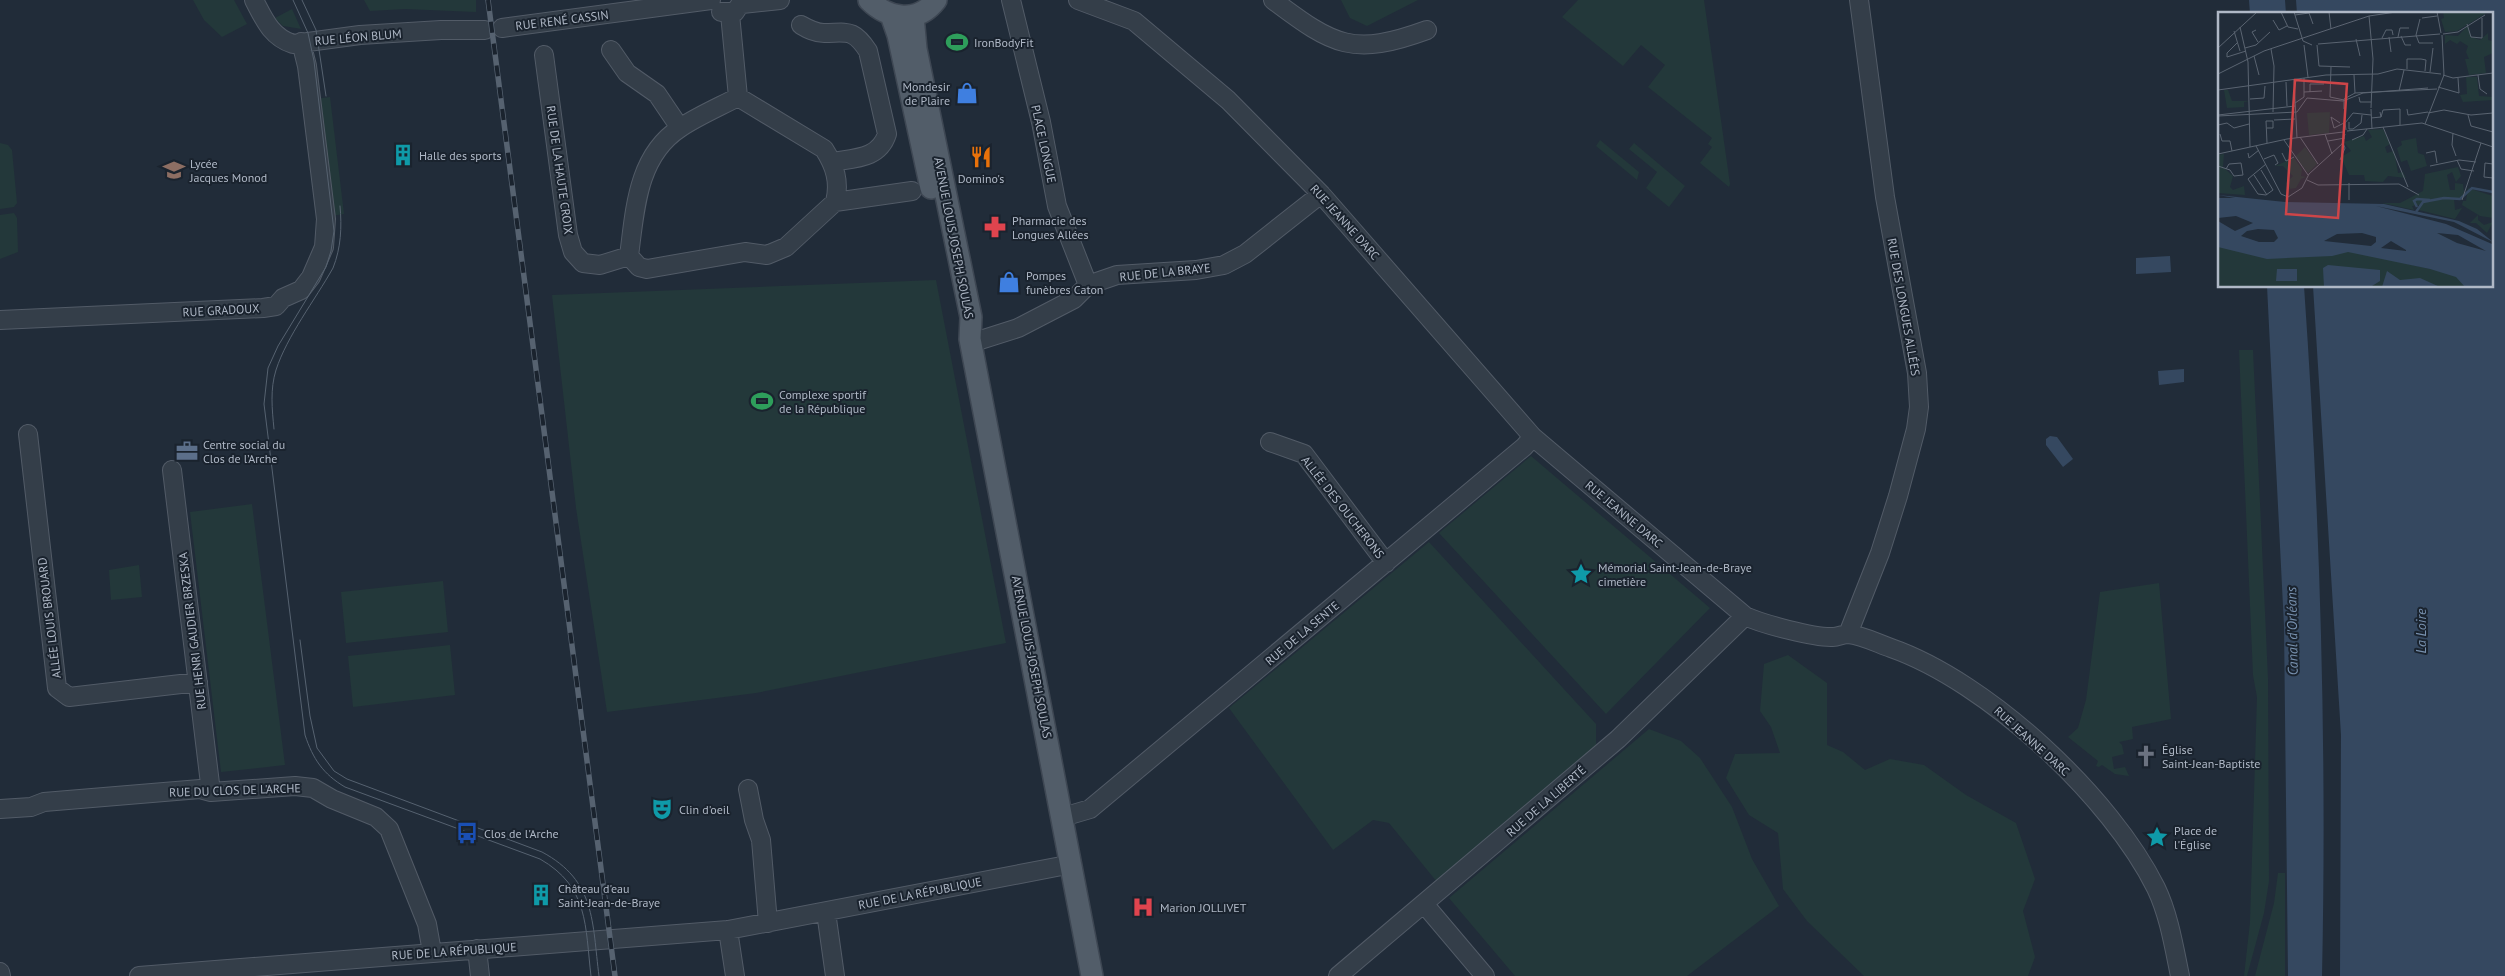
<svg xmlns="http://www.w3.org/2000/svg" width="2505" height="976" font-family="'PT Sans',sans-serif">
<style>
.green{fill:#23383a}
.water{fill:#354860}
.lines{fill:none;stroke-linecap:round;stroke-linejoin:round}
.minor-casing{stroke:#525b67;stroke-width:20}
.major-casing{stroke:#3e4753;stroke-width:24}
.minor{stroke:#343e49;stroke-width:18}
.major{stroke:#525d69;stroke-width:21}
.tram{stroke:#566270;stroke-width:1}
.rail-casing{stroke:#566270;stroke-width:5.5}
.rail{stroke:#1a232e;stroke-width:4;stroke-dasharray:11;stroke-linecap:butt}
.labels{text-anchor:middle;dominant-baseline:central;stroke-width:4;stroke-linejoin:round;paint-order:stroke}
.street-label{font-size:12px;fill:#afb8c6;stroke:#1a232e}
.poi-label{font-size:12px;fill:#afb8c6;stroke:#1a232e;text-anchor:start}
.water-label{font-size:14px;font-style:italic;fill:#7790ae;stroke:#1a232e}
.inset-river{fill:none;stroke:#354860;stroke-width:2.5}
.inset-road{fill:none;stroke:#5a6471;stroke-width:1}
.view{fill:#ce4548;fill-opacity:0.15;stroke:#ce4548;stroke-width:2.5}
.inset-edge{fill:none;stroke:#afb8c6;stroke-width:2.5}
</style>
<rect width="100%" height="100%" fill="#212c39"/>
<path class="green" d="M193 0H234L247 24 222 37 204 20Z
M364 0H476V12L405 9 370 11Z
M1341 0H1418L1367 26 1350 18Z
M1578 0H1704L1730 184 1729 187 1700 163 1712 147 1708 144 1712 138 1648 87 1665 65 1641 45 1623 66 1562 17Z
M292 9 301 29H302L283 26 275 18Z
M330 97 344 214 330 216 315 99Z
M1600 140 1639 172 1637 180 1596 146Z
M0 143 8 145 12 150 17 203 14 207 0 209Z
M1634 143 1685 186 1669 207 1646 188 1657 172 1629 149Z
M14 213 17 218 18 252 0 259V215Z
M936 280 1006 643 756 693 607 712 576 508 552 295Z
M2239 350H2253L2268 678 2269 881 2264 913 2247 976H2244L2250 922 2257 697 2253 675Z
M1531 456 1710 608 1606 714 1439 533Z
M252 504 285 765 221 772 190 512Z
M1429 542 1596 724V745L1520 815 1437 882 1389 823 1373 820 1333 850 1229 708Z
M139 565 142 597 111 600 109 570Z
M443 581 448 632 346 643 341 592Z
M2159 583 2171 719 2132 727 2133 739 2119 742 2122 745 2124 754 2112 757 2114 769 2125 767 2129 776 2115 774 2102 765 2099 767 2096 766 2098 761 2068 737 2078 728 2086 700 2100 592Z
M450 645 455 695 353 707 348 656Z
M1788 655 1827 683V745L1843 752 1865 770 1890 759 1924 765 1966 795 2016 823 2035 879 2023 911 2035 957 2028 976H1864L1807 921 1783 889 1778 833 1749 815 1726 778 1735 754 1780 753 1771 727 1760 711 1764 664Z
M1649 729 1681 741 1700 758 1732 807 1752 859 1779 906 1687 976H1515L1449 898Z
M2278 873H2285V976H2255L2274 903Z"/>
<path class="water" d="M2249 0H2285L2286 14H2250Z
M2296 0H2505V976H2340L2341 735 2313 286H2491V14H2297Z
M2170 256 2171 272 2136 274V258Z
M2267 286H2304C2320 515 2327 746 2322 976H2288L2284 626Z
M2184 369V382L2159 385 2158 371Z
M2050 436 2057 437 2073 459 2063 467 2046 445V439Z"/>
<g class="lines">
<g class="minor-casing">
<path id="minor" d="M254 0C264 19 271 37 293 44L360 35 441 30H485
M1011 0 1041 122 1057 206 1088 285
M1078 0 1134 21 1228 100 1321 194 1533 437 1745 616C1762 624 1815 638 1833 637 1838 637 1843 634 1848 634 1862 635 1879 644 1891 648 1988 682 2111 797 2156 888 2169 915 2174 947 2180 976
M1273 0C1334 46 1353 57 1427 30
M742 4 780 0
M721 12H735L743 0
M730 14 738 97
M801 25C808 29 815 33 824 33 847 33 853 28 868 51L887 134C879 159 855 158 832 162
M502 28 711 0
M611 50 627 73 657 94 680 128
M544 55 568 235 573 252 583 263 600 265 629 256
M738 97 824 149C835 166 840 182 835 202L786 247 767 255 745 252 647 269 639 267 629 256C635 210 637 156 680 128 698 116 719 107 738 97Z
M835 202 912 191
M0 320 263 308 276 306 283 298 301 290 311 277 324 247 326 219 307 66 301 42
M971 343 1018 328 1074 299 1088 285 1117 275 1196 270 1224 265 1245 254 1321 194
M28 434 57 688 69 697 198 682
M1270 442 1304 454 1386 563
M172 470 211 792
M1848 634 1880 553 1898 496 1916 429 1919 407 1917 373 1885 197 1859 0
M748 789 754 820 761 840 768 923
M0 809 31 807 44 802 200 789 211 792 295 786 313 788 332 799 376 817 389 829 427 924 432 952
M1063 817 1090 809 1524 447 1533 437
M1425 905 1485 976
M826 912 835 976
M728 930 735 976
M477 949 480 976
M0 972 1 976
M139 976 728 930 1072 864
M1338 976 1618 739 1745 616"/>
</g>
<g class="major-casing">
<path id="major" d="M869 0C888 19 918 24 936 0
M891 15 898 35 931 188
M913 16 916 49 971 317 970 339 1092 976"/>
</g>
<use href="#minor" class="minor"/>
<use href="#major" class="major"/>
<path class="tram" d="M293 0 308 33 314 61 334 231 331 251 326 267 278 346 268 368 264 404 305 735C313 759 323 774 345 787L540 859C589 887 585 926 591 976
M302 0 316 30 326 96
M274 429C272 409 270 389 276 370 287 336 315 300 333 268 341 248 342 227 340 206
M300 640 310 716 317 748 334 771 347 779 542 852C596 881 592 922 599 976"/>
<g class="rail-casing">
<path id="rail" d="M488 0 615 976"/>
</g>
<use href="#rail" class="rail"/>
</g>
<defs>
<g id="stadium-bare" transform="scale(1.725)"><path d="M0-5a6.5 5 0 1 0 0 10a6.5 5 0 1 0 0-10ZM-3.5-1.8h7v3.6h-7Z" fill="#2e9e5b" stroke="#1a232e" stroke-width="2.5" paint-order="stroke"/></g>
<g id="shop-bare" transform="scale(1.725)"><path d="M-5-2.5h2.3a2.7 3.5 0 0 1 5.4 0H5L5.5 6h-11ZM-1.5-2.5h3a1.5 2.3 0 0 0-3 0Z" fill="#3f7fe0" stroke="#1a232e" stroke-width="2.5" paint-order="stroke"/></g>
<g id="building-bare" transform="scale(1.725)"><path d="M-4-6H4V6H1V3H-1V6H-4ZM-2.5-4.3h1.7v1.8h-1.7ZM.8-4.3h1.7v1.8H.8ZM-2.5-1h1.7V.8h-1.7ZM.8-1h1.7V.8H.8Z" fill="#0f9aa8" stroke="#1a232e" stroke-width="2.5" paint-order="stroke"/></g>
<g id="restaurant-bare" transform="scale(1.725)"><path d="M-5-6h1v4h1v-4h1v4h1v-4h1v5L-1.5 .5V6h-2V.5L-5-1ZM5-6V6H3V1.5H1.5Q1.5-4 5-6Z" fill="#e8710a" stroke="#1a232e" stroke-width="2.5" paint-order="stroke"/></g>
<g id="school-bare" transform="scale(1.725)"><path d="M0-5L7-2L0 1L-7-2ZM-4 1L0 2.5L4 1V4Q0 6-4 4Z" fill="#8d6e63" stroke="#1a232e" stroke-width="2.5" paint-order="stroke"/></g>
<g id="pharmacy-bare" transform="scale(1.725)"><path d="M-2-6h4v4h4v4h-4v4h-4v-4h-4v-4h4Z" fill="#e0444e" stroke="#1a232e" stroke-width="2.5" paint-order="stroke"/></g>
<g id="office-bare" transform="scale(1.725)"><path d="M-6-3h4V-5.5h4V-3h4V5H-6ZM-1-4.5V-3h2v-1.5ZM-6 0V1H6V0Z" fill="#5c6f8a" stroke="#1a232e" stroke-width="2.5" paint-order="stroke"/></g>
<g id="sight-bare" transform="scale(1.725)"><path d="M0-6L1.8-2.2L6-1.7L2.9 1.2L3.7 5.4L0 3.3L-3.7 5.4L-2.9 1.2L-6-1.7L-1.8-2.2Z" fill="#0f9aa8" stroke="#1a232e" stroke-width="2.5" paint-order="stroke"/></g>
<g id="church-bare" transform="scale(1.725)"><path d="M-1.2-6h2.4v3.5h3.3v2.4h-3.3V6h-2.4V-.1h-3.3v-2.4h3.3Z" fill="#6b7280" stroke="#1a232e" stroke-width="2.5" paint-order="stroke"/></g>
<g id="theatre-bare" transform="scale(1.725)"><path d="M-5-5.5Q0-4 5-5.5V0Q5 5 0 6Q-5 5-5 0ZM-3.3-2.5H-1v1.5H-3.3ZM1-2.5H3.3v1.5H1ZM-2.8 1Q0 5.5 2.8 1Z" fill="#0f9aa8" stroke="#1a232e" stroke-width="2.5" paint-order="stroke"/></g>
<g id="bus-bare" transform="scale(1.725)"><path d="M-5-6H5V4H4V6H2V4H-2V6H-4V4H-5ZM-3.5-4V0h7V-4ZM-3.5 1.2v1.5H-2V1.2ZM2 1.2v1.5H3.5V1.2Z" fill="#1a4fb4" stroke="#1a232e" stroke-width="2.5" paint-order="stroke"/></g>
<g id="hospital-bare" transform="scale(1.725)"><path d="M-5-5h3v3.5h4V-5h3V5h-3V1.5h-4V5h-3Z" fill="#e0444e" stroke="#1a232e" stroke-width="2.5" paint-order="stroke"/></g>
</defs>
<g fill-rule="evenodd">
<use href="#stadium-bare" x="957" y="42"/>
<use href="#shop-bare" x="967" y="93"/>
<use href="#building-bare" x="403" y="155"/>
<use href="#restaurant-bare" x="981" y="157"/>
<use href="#school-bare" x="174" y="170"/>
<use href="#pharmacy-bare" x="995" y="227"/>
<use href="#shop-bare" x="1009" y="282"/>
<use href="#stadium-bare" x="762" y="401"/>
<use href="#office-bare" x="187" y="451"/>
<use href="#sight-bare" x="1581" y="574"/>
<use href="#church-bare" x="2146" y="756"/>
<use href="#theatre-bare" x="662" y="809"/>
<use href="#bus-bare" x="467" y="833"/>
<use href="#sight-bare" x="2157" y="837"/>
<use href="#building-bare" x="541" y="895"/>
<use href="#hospital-bare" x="1143" y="907"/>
</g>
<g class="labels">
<g class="street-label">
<text transform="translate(562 20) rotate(-7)">RUE RENÉ CASSIN</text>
<text transform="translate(358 37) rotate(-5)">RUE LÉON BLUM</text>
<text transform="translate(1044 144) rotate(78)">PLACE LONGUE</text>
<text transform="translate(560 170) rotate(82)">RUE DE LA HAUTE CROIX</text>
<text transform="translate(1345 222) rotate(48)">RUE JEANNE D'ARC</text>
<text transform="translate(954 238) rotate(79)">AVENUE LOUIS JOSEPH SOULAS</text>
<text transform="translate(1165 272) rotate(-6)">RUE DE LA BRAYE</text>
<text transform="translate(1904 307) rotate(80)">RUE DES LONGUES ALLÉES</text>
<text transform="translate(221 310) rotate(-3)">RUE GRADOUX</text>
<text transform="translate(1343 507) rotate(52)">ALLÉE DES OUCHERONS</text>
<text transform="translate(1624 514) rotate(40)">RUE JEANNE D'ARC</text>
<text transform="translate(49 618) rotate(-97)">ALLÉE LOUIS BROUARD</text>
<text transform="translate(192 631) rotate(-97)">RUE HENRI GAUDIER BRZESKA</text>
<text transform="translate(1302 633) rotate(-40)">RUE DE LA SENTE</text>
<text transform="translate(1032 657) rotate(79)">AVENUE LOUIS-JOSEPH SOULAS</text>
<text transform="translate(2032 741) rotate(42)">RUE JEANNE D'ARC</text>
<text transform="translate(235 790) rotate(-2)">RUE DU CLOS DE L'ARCHE</text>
<text transform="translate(1546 801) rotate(-41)">RUE DE LA LIBERTÉ</text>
<text transform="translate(920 893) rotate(-11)">RUE DE LA RÉPUBLIQUE</text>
<text transform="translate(454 951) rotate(-4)">RUE DE LA RÉPUBLIQUE</text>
</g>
<g class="poi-label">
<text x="974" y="42">IronBodyFit</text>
<text x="950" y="86" text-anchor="end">Mondesir<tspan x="950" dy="14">de Plaire</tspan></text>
<text x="419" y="155">Halle des sports</text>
<text x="190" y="163">Lycée<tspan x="190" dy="14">Jacques Monod</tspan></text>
<text x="981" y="178" text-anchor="middle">Domino's</text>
<text x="1012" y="220">Pharmacie des<tspan x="1012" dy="14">Longues Allées</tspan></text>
<text x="1026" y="275">Pompes<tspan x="1026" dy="14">funèbres Caton</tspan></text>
<text x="779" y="394">Complexe sportif<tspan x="779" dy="14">de la République</tspan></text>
<text x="203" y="444">Centre social du<tspan x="203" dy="14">Clos de l’Arche</tspan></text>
<text x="1598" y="567">Mémorial Saint-Jean-de-Braye<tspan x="1598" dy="14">cimetière</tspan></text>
<text x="2162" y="749">Église<tspan x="2162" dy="14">Saint-Jean-Baptiste</tspan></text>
<text x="679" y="809">Clin d'oeil</text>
<text x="2174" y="830">Place de<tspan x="2174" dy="14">l'Église</tspan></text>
<text x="484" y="833">Clos de l'Arche</text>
<text x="558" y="888">Château d'eau<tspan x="558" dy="14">Saint-Jean-de-Braye</tspan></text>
<text x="1160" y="907">Marion JOLLIVET</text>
</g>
<g class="water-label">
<text transform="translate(2292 631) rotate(-91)">Canal d'Orléans</text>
<text transform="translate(2421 631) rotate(-90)">La Loire</text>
</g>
</g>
<g transform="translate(2218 12)">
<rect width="275" height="275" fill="#212c39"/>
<path d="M225 0H270L239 19 227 20 223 7 226 6ZM250 13 253 25 262 28 270 21V28L274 29 275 41 266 45 268 61 251 63 247 47H251L248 40 250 34 242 29 239 32 232 28 227 32V23L240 24ZM248 65H259L261 84 275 85V88L245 90 242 83 249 82ZM6 78H10L14 89H32L26 90V95L9 96ZM112 100 111 121 91 123 89 101ZM165 117 172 132 167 135 169 141 176 139 180 161 185 160 188 166 170 164 165 170 147 169 146 163H131L123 145 133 139 126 130 146 124 148 129 154 125 150 118ZM198 126 200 141 206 143 209 154 193 159 189 148 183 150 179 136 184 133 183 129ZM87 135 99 152 90 161 77 145ZM6 142 5 155 15 164 12 175 15 178 26 174 27 183 0 181V143ZM76 146 84 157 83 164 88 165 83 167 78 176 71 177 68 171 75 164 65 154H57ZM240 155 243 164 238 170 234 160 229 163 232 178H237V171L245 172 246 180 244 185 236 187 237 198 244 196 237 207 201 198V193L194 194 196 198 164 191H130H182L205 179 207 162ZM250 176 275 184V206L262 204 244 193 245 189H248ZM260 203V208L266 213 275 210 269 221 258 211H252ZM0 232 128 238 239 263 250 275H0Z" fill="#23383a"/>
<path d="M0 183 67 190 166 192 241 209 259 217 275 230 236 210 158 194 228 212 274 232 275 275H247L238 265 212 257 130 240 114 244 49 247 0 235V209L17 219 35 211 18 204 0 206V186H17ZM40 217 56 218 60 226 56 230H41L23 224 29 219ZM144 221 158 225V230L153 234 106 229 119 222ZM219 221 240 223 268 239 239 231ZM173 229 188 238V239L163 236ZM110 253 162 258V269L154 274 106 275 105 256ZM59 257H79V269H58ZM169 259 182 268 202 266 222 275H164Z" fill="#354860" fill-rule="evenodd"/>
<path class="inset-river" d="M199 195 196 189 199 187 212 188M198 200 205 190 226 186 242 187 254 176 275 180"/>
<path class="inset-road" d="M63 0 70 15 80 17M76 0 85 29 94 33M111 0 113 17M219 0 223 21M77 3 91 1 95 12M151 4 155 47 153 96M204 6 219 4M202 7 198 23 201 31H215M55 8 61 18 69 14M249 12 253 25 264 26V6M22 15 30 50 32 135M38 18 34 20 40 30M16 19 22 39M225 22 240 20 267 3M183 24 187 33H193M171 25 173 40M180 25 182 16H191M164 26 168 18H174L175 23M138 27 142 44M19 31 9 41V45L28 39M100 32 222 22M86 33 90 65M99 33 101 54 132 55M0 36 39 0M27 36 38 33 52 20M53 37 56 54 55 100M36 44 41 63M113 55 112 85 126 88M189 57V47H203L208 48 207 59M212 60 215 36M0 62 46 39 151 4 178 0M136 63 137 81M225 63 235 66 275 61M260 63 262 77 269 82M76 68 79 126M68 70 69 94M220 75 241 81 240 66M0 78 108 63 160 62 179 57 223 62M181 79 186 58M86 80 104 79M92 80V72H106M137 81 219 77M141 85 142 90H153M32 87 46 86 47 74M77 91 86 85V66M126 97V87L137 81M153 97 154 117M189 97 190 103 210 100M210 101 226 98 253 103 275 101M0 103 77 94M250 103 253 114 275 120M0 104 79 100 89 86 125 89 145 81 210 76M163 105 165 98 182 97V113M153 106 163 105 162 100M56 108 77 107M131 110V117H135L143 111 144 103M122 111 113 105 116 116 126 111M207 112 226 63 224 23M0 113 9 111 16 116 31 112M165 115 190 175M49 116H55V109H48L49 131M128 118 127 111 135 101 153 103M129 119 204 111 275 135M235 121 234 133 238 144M2 122 4 129H12L14 139M107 122 114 142M82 125 100 152M66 128 90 163M134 128 145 123 149 117M110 129 127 126M38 134 63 182 70 185 84 176 91 162 124 132 127 122M30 141 31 146 41 138M64 141 68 149 76 145M208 141 217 139 219 151M0 142 69 127 125 120M46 147 56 143 60 151 57 153M122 148 127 136 125 131M239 148 243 157 256 159M275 152 267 151 266 165 275 166M0 154 12 158 16 164 25 163 23 151 11 152 8 157M212 154 241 148 258 150M43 158 55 178 48 183 40 182 30 167 48 152M36 163 49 183M89 168 100 173 181 172 201 183M131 171V188M244 188 263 131"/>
<path class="view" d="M77 68 129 72 120 206 68 202Z"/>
<rect width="275" height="275" class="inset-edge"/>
</g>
</svg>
